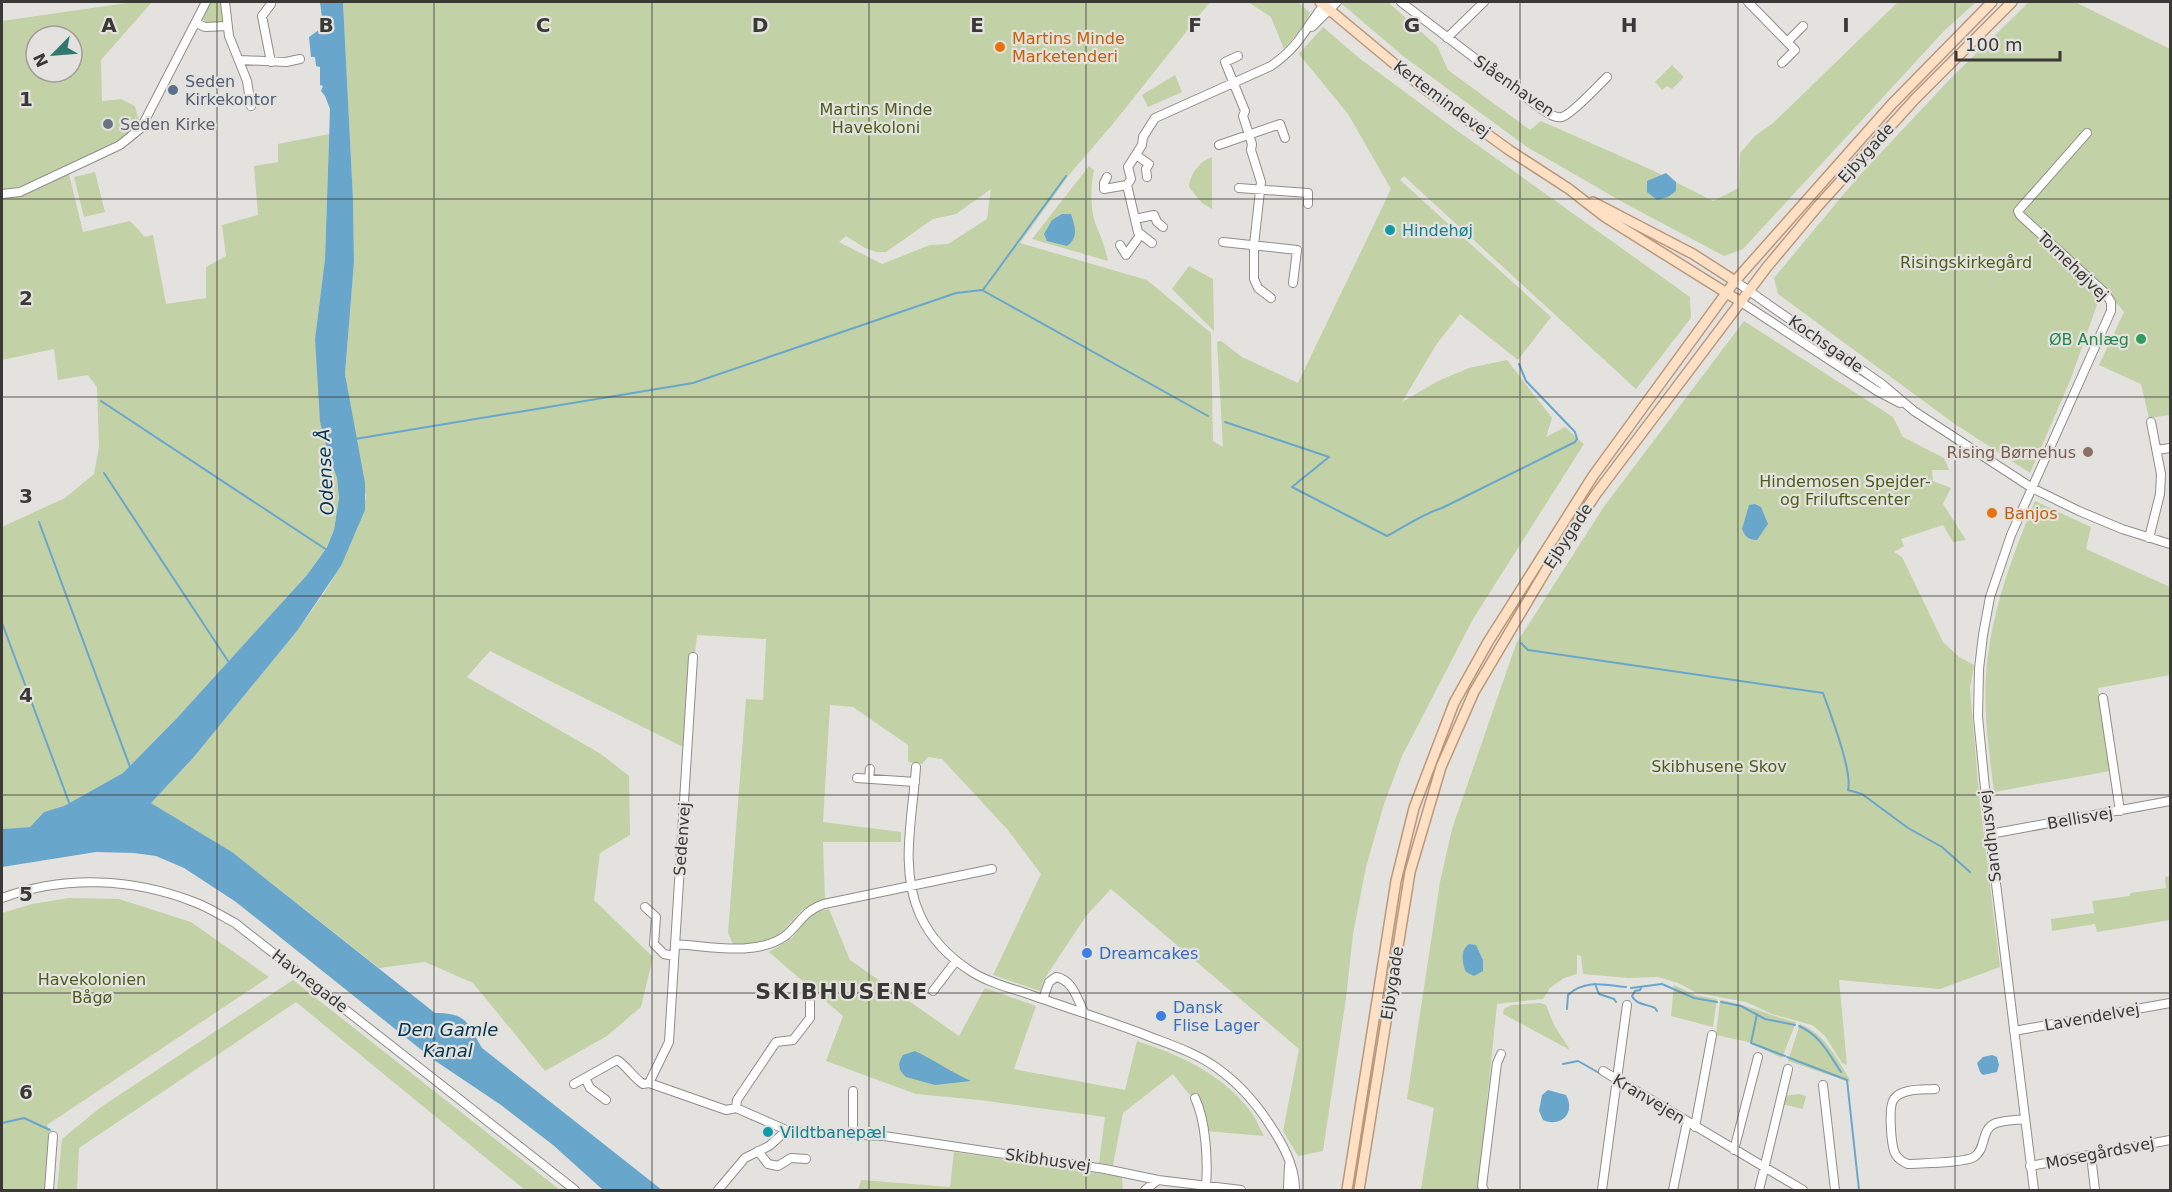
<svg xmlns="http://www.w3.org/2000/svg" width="2172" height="1192" font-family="'DejaVu Sans',sans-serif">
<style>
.green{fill:#c3d1a6;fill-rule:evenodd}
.water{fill:#69a6cc}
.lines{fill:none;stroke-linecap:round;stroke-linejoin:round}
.stream{stroke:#69a6cc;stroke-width:2}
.minor-casing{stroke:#8e8d89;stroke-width:10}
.major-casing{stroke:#ba987a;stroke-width:12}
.minor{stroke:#fff;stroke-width:8}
.major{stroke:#ffe0c5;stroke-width:9}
.grid{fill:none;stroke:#3a3937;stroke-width:1.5;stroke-opacity:0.55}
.food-dot{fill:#e8710a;stroke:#e4e2de;stroke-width:2}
.service-dot{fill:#5c6f8a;stroke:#e4e2de;stroke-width:2}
.worship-dot{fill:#6b7280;stroke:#e4e2de;stroke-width:2}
.culture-dot{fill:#0f9aa8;stroke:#e4e2de;stroke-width:2}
.leisure-dot{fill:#2e9e5b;stroke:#e4e2de;stroke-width:2}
.education-dot{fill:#8d6e63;stroke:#e4e2de;stroke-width:2}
.shop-dot{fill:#3f7fe0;stroke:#e4e2de;stroke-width:2}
.labels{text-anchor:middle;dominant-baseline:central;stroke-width:4.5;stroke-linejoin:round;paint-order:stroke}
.food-label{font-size:16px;fill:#c56008;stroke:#e4e2de;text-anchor:start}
.service-label{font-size:16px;fill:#4e5e75;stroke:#e4e2de;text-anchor:start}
.street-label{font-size:16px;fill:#3a3937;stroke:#e4e2de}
.park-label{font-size:16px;fill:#4c5d1c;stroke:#e4e2de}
.worship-label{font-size:16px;fill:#5b616d;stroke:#e4e2de;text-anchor:start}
.culture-label{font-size:16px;fill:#0d838f;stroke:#e4e2de;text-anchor:start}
.leisure-label{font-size:16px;fill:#27864d;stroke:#e4e2de;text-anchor:end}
.education-label{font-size:16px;fill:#785e54;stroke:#e4e2de;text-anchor:end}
.shop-label{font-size:16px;fill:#366cbe;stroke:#e4e2de;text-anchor:start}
.water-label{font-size:18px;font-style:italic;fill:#00354f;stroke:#e4e2de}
.district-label{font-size:22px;font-weight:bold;letter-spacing:1.5px;fill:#3a3937;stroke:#e4e2de}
.grid-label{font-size:20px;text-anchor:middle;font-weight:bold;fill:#3a3937;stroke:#e4e2de;stroke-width:4.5;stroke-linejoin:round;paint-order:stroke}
</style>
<rect width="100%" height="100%" fill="#e4e2de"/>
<path class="green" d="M134 2H152L101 60 102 101 121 99 135 106 138 118 142 122C118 144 86 158 54 172 37 180 21 188 2 190V21ZM36 36H72V72H36Z
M209 2H224L223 23 210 25 203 20Z
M343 2H1210L1112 125 1069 175 1020 243 1147 280 1211 333 1213 441 1223 447 1217 342 1221 341 1242 357 1298 383 1391 189 1348 114 1299 54 1323 27 1359 58 1452 127 1690 297 1691 318 1636 389 1404 176 1400 180 1551 317 1518 360 1460 314 1436 345 1402 402 1438 381 1469 368 1507 360 1552 418 1546 437 1565 427 1584 444 1473 619 1402 756 1384 804 1366 867 1353 934 1346 998 1323 1151 1298 1156 1283 1131 1299 1049 1111 889 1086 916 1043 981 1040 991 993 975 1041 874 1007 829 942 759 928 757 922 764 908 762V745L853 707 830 705 823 822 901 832V842H823L825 899 803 909 776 938 754 946 733 944 728 933 746 699 763 700 766 639 697 635 685 748 490 651 467 677 601 754 629 776 630 835 600 853 594 900 653 957 641 1007 607 1036 545 1071 473 983 425 962 379 968 232 852 151 803 193 758 297 631 324 593 341 566 366 498 345 374 354 262 353 199ZM991 189 987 219 948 244 930 245 882 264 839 242 846 236 865 248 877 252H886L933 219 956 214Z
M1248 2H1298L1310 13 1305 24 1284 49 1271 17Z
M1343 2H1388L1437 46 1448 70 1530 130 1541 121 1652 170 1713 201 1739 188 1740 153 1755 136 1773 123 1898 2H1976L1944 31 1743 249 1724 256 1626 204 1527 147 1403 56 1342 4Z
M2029 2H2075L2170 49V415L2149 418 2141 384 2099 365 2124 312 2103 288 2070 381 2030 473 1952 422 1778 294 1774 278 1858 177 1952 77Z
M1672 65 1684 77 1672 89 1667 86 1662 90 1655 82Z
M1175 75 1182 92 1148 107 1142 95Z
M329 134 325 259 315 339 324 441 337 478 339 498 334 530 327 546 307 575 177 718 123 773 64 806 42 814 30 827 2 829V527L65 498 94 474 99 447 97 387 88 375 58 380 54 349 2 360V199L69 174 83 232 130 221 145 237 153 235 166 304 206 298V267L226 256 222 225 258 215 254 166 278 162V144Z
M1212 157V209L1202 203 1189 187C1190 174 1200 161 1212 157Z
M1089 166 1094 170C1090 187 1090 214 1098 230 1103 242 1105 248 1108 261L1032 239Z
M95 172 105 212 84 217 74 177Z
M1189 266 1213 279 1214 331 1172 289Z
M1744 321 1893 417 1903 437 1944 458 1949 470H1932L1933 481 1951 488 1943 504 1966 540 1953 542 1943 525 1901 539 1904 546 1894 552 1902 557 1943 642 1959 657 1974 665 1970 689 1979 795 2000 967 1940 989 1839 980 1847 1065 1842 1063 1825 1036 1812 1025 1772 1014 1746 1002 1697 993 1678 983 1658 977 1628 978 1583 974 1581 956 1577 955V974L1564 978 1550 988 1543 999 1497 1004 1478 1190 1421 1189 1434 1108 1407 1099 1440 882 1452 829 1516 644 1603 508Z
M2035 501 2091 527 2086 549 2170 587V675L2098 688 2110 771 1994 792C1989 750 1982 706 1987 664 1993 607 2013 554 2035 501Z
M2170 876V920L2097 932 2095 924 2052 931 2051 919 2094 913 2092 901 2130 896V893L2166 888 2165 877Z
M69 898 119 899 191 922 269 977 47 1125 50 1135 46 1190H2V913L32 904Z
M829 909 850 960 959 1036 985 988 1036 1006 1014 1069 1125 1090 1137 1041C1179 1055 1219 1072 1248 1108 1255 1116 1259 1127 1264 1136L1205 1131 1200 1102 1188 1093 1173 1074 1123 1113 1113 1165 1099 1163 1105 1117 979 1100 916 1094 826 1061 843 1016 769 952 792 938 809 916 816 912Z
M293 980 560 1190H525L296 1002 79 1148 77 1190H57L62 1139 101 1107Z
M1674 985 1695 995 1717 999 1713 1027 1671 1016Z
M1722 1000C1748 1005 1771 1016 1796 1022L1782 1058 1748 1042 1716 1035 1720 1001Z
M1540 1003 1546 1005 1554 1025 1570 1050 1503 1014 1504 1009 1511 1005Z
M1800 1024C1825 1034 1835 1056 1849 1078L1850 1082 1788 1061Z
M1799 1094 1806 1096 1803 1109 1782 1104 1784 1096Z
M954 1152 1122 1177 1123 1190H858L861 1180 950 1187Z"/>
<path class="water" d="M320 2H343L353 199 354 262 345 374 365 483V510L341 566 297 631 193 758 151 803 232 852 435 1013C468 1013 467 1023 482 1048L662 1190H603L553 1145 501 1105 434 1060 236 902 184 868 156 856 134 853 96 852 2 867V829L30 827 44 812 64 806 123 773 177 718 307 575 327 547 334 530 339 498 337 478 327 451 320 421 315 339 325 259 330 109 325 96 321 91 323 86 320 85V67L316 66 315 57H311L309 37 323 27Z
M1666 173 1676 182V191L1668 197 1657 200 1647 192V181Z
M1062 214H1071C1075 226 1079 238 1067 246L1047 241 1044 234 1052 220Z
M1755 504 1761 507 1768 524 1757 540C1748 540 1745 536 1742 529L1749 505Z
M1469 944 1476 945 1483 960V971L1474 976 1466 972C1462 963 1460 950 1469 944Z
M915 1051C934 1060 951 1072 971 1081L935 1085 906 1077C898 1070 897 1064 903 1055Z
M1992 1055 1997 1057 1999 1065 1997 1072 1983 1075 1980 1072 1977 1063 1983 1057Z
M1548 1090 1566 1095C1576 1113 1561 1128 1543 1120L1539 1111 1542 1095Z"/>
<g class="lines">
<path class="stream" d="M983 290 1066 176
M101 401 327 550
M1225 422 1329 457 1292 487 1387 536C1406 526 1422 514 1442 508L1575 442 1577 439 1575 432 1526 381 1519 364
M355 439 693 383 956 293 982 290 1208 416
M104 473 228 661
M39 522 130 767
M2 623 70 805
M1521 643 1528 650 1823 693C1830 713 1853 772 1848 790L1862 794 1908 828 1942 847 1970 872
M1595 984 1599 994 1614 999 1616 1002
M1631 988 1662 984 1694 998 1717 1002
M1641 988 1640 990 1635 991 1632 996C1636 1005 1647 1004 1655 1008L1657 1011
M1721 1002 1741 1006 1765 1019 1795 1025
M1567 1009 1568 995C1585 979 1606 985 1626 987
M1757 1014 1751 1043 1785 1056
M1799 1026C1821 1036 1828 1053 1841 1072
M1787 1057 1847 1080 1859 1190
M1563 1064 1578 1061 1608 1078
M2 1123 24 1118 50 1130"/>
<g class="minor-casing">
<path id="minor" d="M225 2 229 36 247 81 251 106
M1401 2 1540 108C1546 112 1555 119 1562 117 1571 115 1599 85 1607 77
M1748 2 1795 50 1782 63
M271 4 262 16 271 62
M196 23 205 27 227 26
M1312 27 1337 2
M1447 38 1484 2
M1787 42 1803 26
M1238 56 1225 62 1245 111 1243 116 1252 144 1251 150 1261 182 1254 245V279L1258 288 1271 298
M240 60 286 62 300 59
M1219 145 1280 124 1285 138
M1136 155 1149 164 1146 169 1147 177
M1107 177 1104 183V189L1127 185
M1239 188 1308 193V204
M2 194 20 192 101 154 120 145 141 128 206 2
M1135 219 1154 215 1157 222 1163 227
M1223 242 1297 250 1293 283
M1152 243 1138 232 1127 185 1131 179 1128 167 1142 145 1143 137 1155 118 1271 66C1301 45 1305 28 1326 2
M1120 245 1126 255 1141 234
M1735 281 1882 384 1914 411 2032 488 2079 511 2122 529 2170 544
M1741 302 1877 391 1900 403
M2157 450 2170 448
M2149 538 2160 494 2161 474 2151 422
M2103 698 2120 811
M916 767C913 815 899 869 920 915 931 939 950 958 972 972 989 983 1011 988 1031 995 1068 1008 1106 1020 1143 1034 1168 1044 1195 1052 1217 1068 1238 1083 1256 1103 1270 1125 1282 1143 1294 1164 1295 1187
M857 778 915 782
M869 779 870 769
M1990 834 2170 801
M2 898C64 875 133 878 194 902 208 907 222 916 235 923L575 1190
M645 907 656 917 654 944 664 954 674 956
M675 944C709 946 756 957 785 936 800 924 803 911 824 904L992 869
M933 991 956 961
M1043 999 1049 982 1056 977C1073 980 1077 999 1084 1012
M2014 1031 2170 1003
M1603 1071 1803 1190
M585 1078 590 1088 606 1100
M649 1083 669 1042 693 657
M574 1084 617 1060C625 1064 634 1078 643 1084L649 1083 726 1110 736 1108 791 1132 884 1136 1105 1169 1158 1180 1241 1190
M1823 1085 1835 1190
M1935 1089C1923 1090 1902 1088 1894 1099 1888 1106 1891 1148 1896 1155 1899 1160 1903 1162 1908 1164 1921 1163 1964 1163 1974 1157 1987 1149 1980 1129 1996 1123 2005 1120 2016 1120 2025 1119
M1195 1098C1206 1121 1208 1161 1206 1186
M736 1108 737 1100 776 1042 793 1040 810 1018V1001
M1695 1127 1712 1035
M853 1135V1091
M1734 1150 1758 1057
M758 1151 768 1164 778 1166 791 1158 806 1159
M2091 1155 2095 1190
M2030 1166 2170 1140
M1288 1187 1289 1165
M49 1190 53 1136
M718 1190 745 1158 769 1146 786 1131
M1145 1190 1158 1180
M1484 1190 1482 1186 1497 1063 1501 1054
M1602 1190 1627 1005
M1673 1190 1687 1122
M1759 1190 1788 1069
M2034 1190 1988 819 1978 717 1979 669 1983 635 1990 597 2011 535 2111 311V302L2105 293 2020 215 2018 211 2087 133"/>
</g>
<g class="major-casing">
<path id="major" d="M1320 2 1421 86 1509 150 1569 189 1605 217 1741 302
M1593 202 1693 254 1735 281
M1347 1190 1396 881 1414 808 1454 703 1488 642 1593 476 1735 281 1891 105 1992 2
M1359 1190 1410 872 1441 767 1474 692 1552 560 1596 494 1767 267 1818 206 1915 99 2012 2"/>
</g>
<use href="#minor" class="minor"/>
<use href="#major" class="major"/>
</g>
<path class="grid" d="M217 2V1190M434 2V1190M652 2V1190M869 2V1190M1086 2V1190M1303 2V1190M1520 2V1190M1738 2V1190M1955 2V1190M2 199H2170M2 397H2170M2 596H2170M2 795H2170M2 993H2170"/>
<g class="food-dot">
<circle cx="1000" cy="47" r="6"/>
<circle cx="1992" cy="513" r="6"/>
</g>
<circle class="service-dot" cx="173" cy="90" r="6"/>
<circle class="worship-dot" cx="108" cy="124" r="6"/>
<g class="culture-dot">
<circle cx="1390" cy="230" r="6"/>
<circle cx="768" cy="1132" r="6"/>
</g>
<circle class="leisure-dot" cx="2141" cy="339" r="6"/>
<circle class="education-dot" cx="2088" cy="452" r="6"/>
<g class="shop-dot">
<circle cx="1087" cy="953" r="6"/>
<circle cx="1161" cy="1016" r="6"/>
</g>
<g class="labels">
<g class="food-label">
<text x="1012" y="38">Martins Minde<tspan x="1012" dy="18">Marketenderi</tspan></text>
<text x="2004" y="513">Banjos</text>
</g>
<g class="service-label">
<text x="185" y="81">Seden<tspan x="185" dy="18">Kirkekontor</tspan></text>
</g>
<g class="street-label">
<text transform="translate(1514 86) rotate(35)">Slåenhaven</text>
<text transform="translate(1442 99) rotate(37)">Kertemindevej</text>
<text transform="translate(1866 153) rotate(-48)">Ejbygade</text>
<text transform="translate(2073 266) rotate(44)">Tornehøjvej</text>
<text transform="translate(1826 344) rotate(35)">Kochsgade</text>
<text transform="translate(1568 536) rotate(-57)">Ejbygade</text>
<text transform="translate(2080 818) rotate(-10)">Bellisvej</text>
<text transform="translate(1990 836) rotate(-97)">Sandhusvej</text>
<text transform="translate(682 839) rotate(-86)">Sedenvej</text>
<text transform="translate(310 981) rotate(38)">Havnegade</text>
<text transform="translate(1392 983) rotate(-81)">Ejbygade</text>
<text transform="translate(2092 1017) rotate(-10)">Lavendelvej</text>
<text transform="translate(1649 1099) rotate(31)">Kranvejen</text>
<text transform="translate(2100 1153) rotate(-11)">Mosegårdsvej</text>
<text transform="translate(1048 1160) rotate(8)">Skibhusvej</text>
</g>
<g class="park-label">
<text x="876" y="109">Martins Minde<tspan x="876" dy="18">Havekoloni</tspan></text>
<text x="1966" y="262">Risingskirkegård</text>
<text x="1845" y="481">Hindemosen Spejder-<tspan x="1845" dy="18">og Friluftscenter</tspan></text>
<text x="1719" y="766">Skibhusene Skov</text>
<text x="92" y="979">Havekolonien<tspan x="92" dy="18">Bågø</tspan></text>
</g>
<g class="worship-label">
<text x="120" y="124">Seden Kirke</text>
</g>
<g class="culture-label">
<text x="1402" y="230">Hindehøj</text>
<text x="780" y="1132">Vildtbanepæl</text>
</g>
<g class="leisure-label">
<text x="2129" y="339">ØB Anlæg</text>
</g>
<g class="education-label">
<text x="2076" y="452">Rising Børnehus</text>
</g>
<g class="shop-label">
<text x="1099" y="953">Dreamcakes</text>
<text x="1173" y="1007">Dansk<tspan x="1173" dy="18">Flise Lager</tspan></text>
</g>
<g class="water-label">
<text transform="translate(325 472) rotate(-93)">Odense Å</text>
<text x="448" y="1029">Den Gamle<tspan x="448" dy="21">Kanal</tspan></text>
</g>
<g class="district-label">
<text x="842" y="991">SKIBHUSENE</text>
</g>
</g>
<g class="grid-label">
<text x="109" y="32">A</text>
<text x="326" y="32">B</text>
<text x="543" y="32">C</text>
<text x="760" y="32">D</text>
<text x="977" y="32">E</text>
<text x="1195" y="32">F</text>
<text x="1412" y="32">G</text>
<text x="1629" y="32">H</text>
<text x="1846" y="32">I</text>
<text x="26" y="106">1</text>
<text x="26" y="305">2</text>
<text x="26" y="503">3</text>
<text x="26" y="702">4</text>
<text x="26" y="901">5</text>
<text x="26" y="1099">6</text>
</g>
<rect width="2172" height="1192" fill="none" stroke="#3a3937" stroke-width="6"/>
<g transform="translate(54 54) rotate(245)"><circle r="28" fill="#e4e2de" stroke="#a09e9b" stroke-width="1.5"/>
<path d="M0-4.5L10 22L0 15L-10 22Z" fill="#307870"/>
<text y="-9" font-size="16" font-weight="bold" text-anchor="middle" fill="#3a3937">N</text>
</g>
<path d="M1956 51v9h104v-9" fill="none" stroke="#3a3937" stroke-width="3"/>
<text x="1965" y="51" font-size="18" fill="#3a3937" stroke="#e4e2de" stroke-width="4.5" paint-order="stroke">100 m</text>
</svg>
